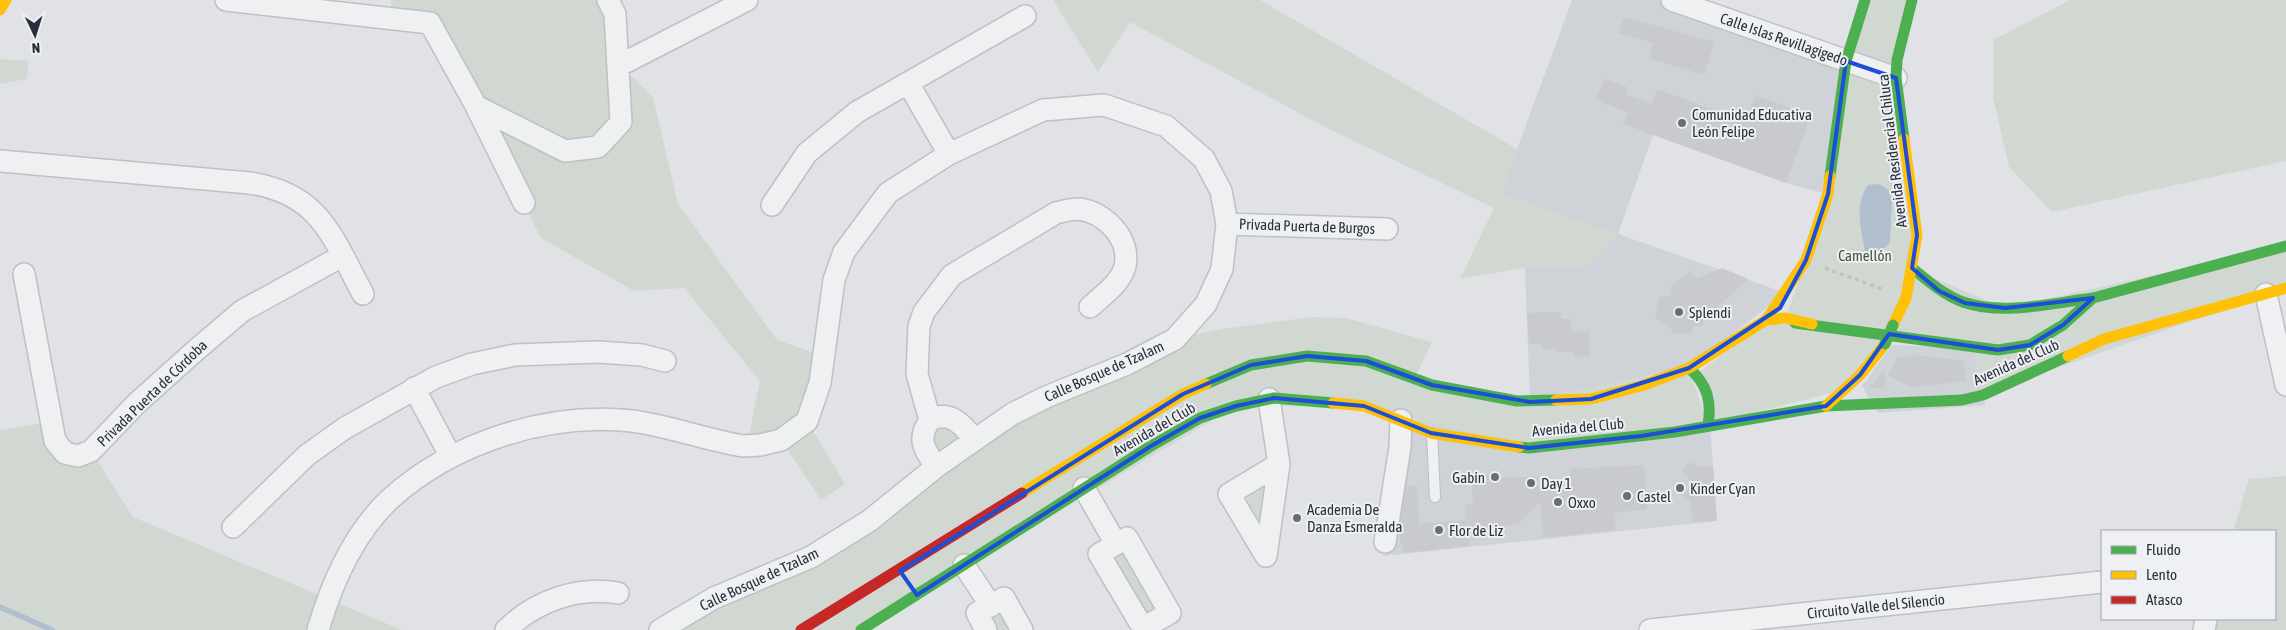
<svg xmlns="http://www.w3.org/2000/svg" width="2286" height="630" font-family="'Asap Condensed',sans-serif">
<style>
.built{fill:#cfd2d7}
.green{fill:#d1d8d1}
.water{fill:#b1becd}
.lines{fill:none;stroke-linecap:round;stroke-linejoin:round}
.stream{stroke:#b1becd;stroke-width:5.5}
.building{fill:#c8cacd}
.lane-casing{stroke:#bec0c3;stroke-width:12}
.street-casing{stroke:#bec0c3;stroke-width:24}
.path{stroke:#bec0c3;stroke-width:3;stroke-dasharray:4 4;stroke-linecap:butt}
.lane{stroke:#eff0f2;stroke-width:10}
.street{stroke:#eff0f2;stroke-width:21}
.fast{stroke:#4caf50;stroke-width:11}
.slow{stroke:#ffc107;stroke-width:11}
.jam{stroke:#c62828;stroke-width:11}
.fast-bridge{stroke:#4caf50;stroke-width:11}
.marked{fill:none;stroke:#1d4ed8;stroke-width:4;stroke-linejoin:round}
.poi-dot{fill:#696e76;stroke:#eef0f4;stroke-width:2}
.labels{text-anchor:middle;dominant-baseline:central;stroke-width:4;stroke-linejoin:round;paint-order:stroke}
.street-label{font-size:15px;fill:#29303b;stroke:#eef0f4}
.poi-label{font-size:15px;fill:#29303b;stroke:#eef0f4;text-anchor:start}
.park-label{font-size:15px;fill:#3d5638;stroke:#eef0f4}
</style>
<rect width="100%" height="100%" fill="#e0e2e5"/>
<path class="built" d="M1572 0H1672L1846 61 1828 194 1786 183 1653 135 1618 234 1786 293 1689 367 1530 402 1525 268 1586 267 1501 193Z
M1892 345 1973 348 1985 405 1878 413 1862 386Z
M1401 420 1710 426 1717 521 1383 556Z"/>
<path class="green" d="M391 0H608L620 65 653 97 678 204 777 340 824 356 807 421 845 484 821 500 781 440 749 435 760 381 684 288 634 291 541 238 431 23 392 19Z
M1053 0H1260L1517 149 1502 194 1618 234 1586 267 1525 268 1460 279 1494 208 1325 127 1130 22 1098 72Z
M1865 0H1912L1897 60 1917 271 2005 308 2286 246V288L1983 394 1973 347 1786 317 1806 260Z
M2070 0H2286V161L2052 212 2009 167 1993 97V40Z
M0 59 29 61 27 79 0 84Z
M1312 317 1346 318 1432 342 1415 378 1517 401 1689 369 1708 424 1529 448 1364 406H1236L861 630H660L811 557 936 467 930 420 974 439 1175 339 1221 329Z
M1766 321 1887 335 1843 390 1709 424 1698 373Z
M51 422 55 441 91 451 133 517 402 630H0V430Z
M1279 464 1266 556 1229 494Z
M2286 476V630H2204L2206 619H2275V531H2233L2249 479Z
M1127 538 1170 613 1143 628 1099 554Z
M1004 598 1022 630H986L977 613Z"/>
<path class="water" d="M1879 184 1889 190 1892 202 1890 242 1879 256 1865 253C1862 228 1853 206 1868 185Z"/>
<g class="lines">
<path class="stream" d="M0 607 52 630"/>
</g>
<path class="building" d="M1624 17 1714 42 1704 75 1649 58 1653 43 1619 33Z
M1604 79 1627 87 1625 94 1652 104 1657 89 1746 122 1755 95 1811 115 1786 183 1623 124 1628 112 1596 100Z
M1722 268 1748 279 1714 310H1704L1703 326H1692V333H1673L1671 328 1655 317 1660 297 1670 295 1671 287 1690 271 1696 279Z
M1561 312V319H1571V332L1589 331 1590 356 1574 357 1573 351 1558 352 1555 349H1543L1540 344H1529L1527 313Z
M1917 355 1964 361 1966 381 1912 387 1888 376 1897 358Z
M1884 370 1885 388H1869Z
M1691 461 1697 467 1713 466 1717 521 1692 522 1691 502 1683 495 1694 483 1681 471Z
M1644 465 1647 509 1614 513 1616 530 1543 538 1540 501 1519 524 1494 528 1491 532 1469 535 1470 546 1403 553 1399 534 1406 486H1417L1419 524 1466 520 1465 505 1473 504 1472 484 1480 475 1501 473V478L1538 476 1539 486 1571 484 1570 469Z"/>
<g class="lines">
<g class="lane-casing">
<path id="lane" d="M1432 433 1435 497"/>
</g>
<g class="street-casing">
<path id="street" d="M226 0 430 23 476 106 524 203
M1672 0 1896 78
M620 65 747 0
M908 83 949 154
M476 106 565 151 598 147 621 122 615 14 608 0
M0 161 250 183C321 194 332 237 363 294
M772 205 807 153 857 112 1025 16
M1227 224 1387 229
M24 274 55 441 65 453 78 456 91 451 137 403 195 351 242 311 342 256
M2266 294 2286 385
M414 388 451 457
M930 420 917 374 919 326 924 312 952 275 1056 213C1064 211 1071 209 1079 209 1105 212 1131 239 1125 266 1121 283 1102 296 1090 307
M936 467C925 450 916 440 930 420 950 410 962 424 974 439
M1084 488 1116 544
M233 527 307 455 345 428 436 377 472 364 515 355 598 352 642 355 665 361
M1127 538 1170 613 1143 628 1099 554Z
M1385 542 1400 447 1401 420
M1266 556 1279 464 1269 399
M1266 556 1229 494 1279 464
M964 565 991 606
M318 630C332 582 353 534 390 499 453 442 548 412 632 421 670 426 706 440 743 446L760 445 781 440 807 421 820 383 834 280 844 252 888 193 949 154 1043 110 1104 105 1166 126 1204 159 1221 191 1227 224 1222 269 1206 304 1175 339 1127 364 1046 397 1012 414 936 467 869 521 811 557 714 598 660 630
M506 630C535 601 578 586 618 593
M986 630 977 613 1004 598 1022 630
M1650 630 2102 582
M2204 630 2206 619"/>
</g>
<path class="path" d="M1825 268 1885 290"/>
<use href="#lane" class="lane"/>
<use href="#street" class="street"/>
<path class="fast" d="M1904 139 1896 78 1897 60 1912 0
M1830 176 1846 61 1865 0
M1912 268C1928 281 1944 295 1963 302 2003 316 2052 303 2093 298
M1795 323 1998 350 2030 345 2063 325 2093 298 2286 246
M1689 368C1707 384 1712 401 1708 425
M1206 384 1251 365 1307 356 1366 361 1432 385 1517 401 1556 400
M1519 447 1529 448 1675 432 1826 406 1962 400 1983 395 2068 356
M861 630 1151 446 1200 418 1236 406 1274 398 1333 403"/>
<path class="slow" d="M0 10 6 0
M1766 320 1806 260 1828 194 1830 176
M1893 325 1906 298 1917 235 1904 139
M2068 356 2104 339 2286 288
M1556 400 1591 399 1641 386 1689 368 1766 320 1786 318 1812 324
M1333 403 1364 406 1431 433 1519 447
M1826 406 1860 375 1885 344
M1022 493 1183 394 1206 384"/>
<path class="jam" d="M801 630 1022 493"/>
<path class="fast-bridge" d="M1885 344 1893 325"/>
</g>
<path class="marked" d="M1846 61 1896 78 1917 235 1912 268 1939 291 1965 303 2005 308 2093 298 2063 325 2030 345 1998 350 1889 334 1860 375 1826 406 1641 436 1529 448 1431 433 1364 406 1274 398 1236 406 1200 418 1151 446 917 595 900 571 1183 394 1251 365 1307 356 1366 361 1432 385 1530 402 1591 399 1689 368 1780 308 1806 260 1828 194Z"/>
<g class="poi-dot">
<circle cx="1682" cy="123" r="5"/>
<circle cx="1679" cy="312" r="5"/>
<circle cx="1495" cy="477" r="5"/>
<circle cx="1531" cy="483" r="5"/>
<circle cx="1680" cy="488" r="5"/>
<circle cx="1627" cy="496" r="5"/>
<circle cx="1558" cy="502" r="5"/>
<circle cx="1297" cy="518" r="5"/>
<circle cx="1439" cy="530" r="5"/>
</g>
<g class="labels">
<g class="street-label">
<text transform="translate(1784 39) rotate(19)">Calle Islas Revillagigedo</text>
<text transform="translate(1892 151) rotate(-97)">Avenida Residencial Chiluca</text>
<text transform="translate(1307 226) rotate(2)">Privada Puerta de Burgos</text>
<text transform="translate(2016 362) rotate(-24)">Avenida del Club</text>
<text transform="translate(1104 371) rotate(-24)">Calle Bosque de Tzalam</text>
<text transform="translate(152 393) rotate(-44)">Privada Puerta de Córdoba</text>
<text transform="translate(1578 427) rotate(-5)">Avenida del Club</text>
<text transform="translate(1154 429) rotate(-30)">Avenida del Club</text>
<text transform="translate(759 579) rotate(-25)">Calle Bosque de Tzalam</text>
<text transform="translate(1876 606) rotate(-6)">Circuito Valle del Silencio</text>
</g>
<g class="poi-label">
<text x="1692" y="114">Comunidad Educativa<tspan x="1692" dy="17">León Felipe</tspan></text>
<text x="1689" y="312">Splendi</text>
<text x="1485" y="477" text-anchor="end">Gabín</text>
<text x="1541" y="483">Day 1</text>
<text x="1690" y="488">Kinder Cyan</text>
<text x="1637" y="496">Castel</text>
<text x="1568" y="502">Oxxo</text>
<text x="1307" y="509">Academia De<tspan x="1307" dy="17">Danza Esmeralda</tspan></text>
<text x="1449" y="530">Flor de Liz</text>
</g>
<g class="park-label">
<text x="1865" y="255">Camellón</text>
</g>
</g>
<rect x="2101" y="530" width="175" height="90" fill="#eef0f4" stroke="#9fa3aa"/>
<rect x="2111" y="546" width="25" height="8" fill="#4caf50" stroke="#9fa3aa"/>
<text x="2146" y="555" font-size="15" fill="#29303b">Fluido</text>
<rect x="2111" y="571" width="25" height="8" fill="#ffc107" stroke="#9fa3aa"/>
<text x="2146" y="580" font-size="15" fill="#29303b">Lento</text>
<rect x="2111" y="596" width="25" height="8" fill="#c62828" stroke="#9fa3aa"/>
<text x="2146" y="605" font-size="15" fill="#29303b">Atasco</text>
<g transform="translate(35 35) rotate(176)" stroke="#eef0f4" stroke-width="4" paint-order="stroke">
<path d="M0-4L9 19L0 12L-9 19Z" fill="#29303b"/>
<text y="-8" font-size="14" font-weight="bold" text-anchor="middle" fill="#29303b">N</text>
</g>
</svg>
